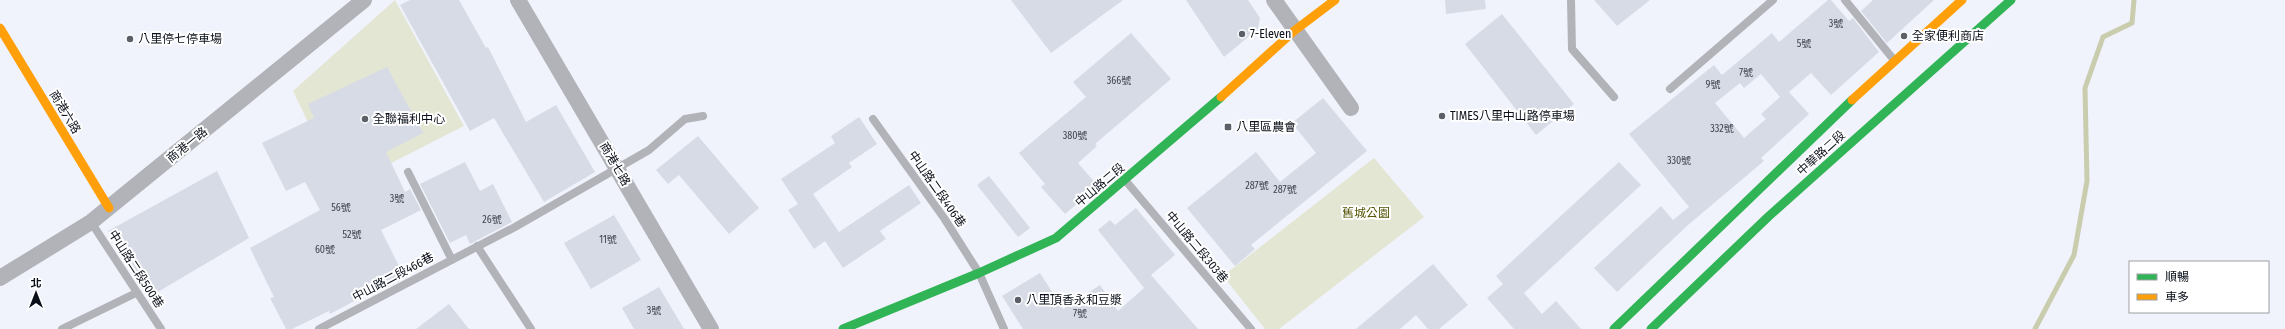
<svg xmlns="http://www.w3.org/2000/svg" width="2285" height="329" font-family="'Fira Sans Condensed','Noto Sans TC',sans-serif">
<style>
.green{fill:#e4e6d4}
.lines{fill:none;stroke-linecap:round;stroke-linejoin:round}
.stream{stroke:#caccae;stroke-width:5}
.building{fill:#d6dbe6;fill-rule:evenodd}
.lane{stroke:#b1b3b9;stroke-width:8}
.street{stroke:#b1b3b9;stroke-width:16}
.fast{stroke:#30b455;stroke-width:9}
.slow{stroke:#ff9f0a;stroke-width:9}
.poi-dot{fill:#5a5f68;stroke:#fff;stroke-width:1.5}
.labels{text-anchor:middle;dominant-baseline:central;stroke-width:4;stroke-linejoin:round;paint-order:stroke}
.number-label{font-size:10px;fill:#3f444e}
.poi-label{font-size:12px;fill:#0a0f19;stroke:#fff;text-anchor:start}
.street-label{font-size:12px;fill:#0a0f19;stroke:#fff}
.park-label{font-size:12px;fill:#525301;stroke:#fff}
</style>
<rect width="100%" height="100%" fill="#f0f3fb"/>
<path class="green" d="M395 0 464 126 340 189 293 91Z
M1374 158 1424 217 1279 329H1265L1223 276Z"/>
<g class="lines">
<path class="stream" d="M2035 329 2074 255 2087 181 2085 88 2103 37 2132 23 2134 0"/>
</g>
<path class="building" d="M410 0H459L486 48 488 47 526 122 556 105 595 172 544 202 494 118 470 131 400 5Z
M1011 0H1123L1051 53Z
M1186 0H1248L1260 18 1258 29 1224 57Z
M1445 0H1485L1486 9 1446 14Z
M1594 0H1650L1617 26Z
M1828 0H1831L1849 21 1853 18 1879 52 1831 95 1811 73 1789 92 1809 114 1761 158 1764 161 1688 225 1617 292 1594 268 1661 206 1673 220 1689 207 1629 134 1714 65 1722 75 1772 33 1779 42ZM1761 74 1780 97 1761 114 1766 119 1744 138 1715 103 1740 83 1744 88Z
M1873 0H1934L1887 43 1861 11Z
M1502 14 1574 104 1536 135 1465 44Z
M1131 33 1171 79 1095 144 1097 146 1078 163 1098 186 1065 214 1041 187 1045 184 1019 153 1086 97 1073 82Z
M387 67 423 133 386 152 405 192 410 189 421 210 381 230 403 274 359 296 360 298 330 314 329 311 292 329H286L270 298 274 297 250 248 320 210 305 182 286 191 262 143 314 118 308 104Z
M1323 98 1367 151 1251 245 1255 249 1235 266 1187 208 1256 152 1280 182 1316 153 1292 123Z
M859 117 877 144 849 163 852 167 813 194 839 232 909 185 921 203 880 231 886 239 843 268 825 241 814 249 788 210 798 204 781 179 835 143 831 136Z
M698 136 759 208 729 234 679 175 668 184 656 170Z
M465 162 480 191 493 184 512 222 470 244 466 235 450 243 420 184Z
M1619 162 1641 185 1524 293 1542 314 1556 301 1581 329H1514L1487 298 1503 284 1496 276Z
M217 171 249 238 151 296 108 231Z
M989 176 1030 228 1018 237 977 185Z
M1136 208 1175 255 1151 275 1198 329H1023L1002 296 1040 273 1063 309 1100 285 1118 311 1144 288 1098 230 1110 220 1115 225Z
M614 215 641 260 591 289 564 243Z
M1433 264 1468 305 1439 329H1428L1416 315 1400 329H1356Z
M659 287 684 329H634L622 308Z
M449 304 469 329H416Z"/>
<g class="lines">
<path class="lane" d="M1571 0 1572 49 1614 97
M1845 0 1894 60
M1670 89 1773 0
M873 119 944 218 979 273 1004 329
M408 172 452 260
M1125 180 1251 329
M91 222 161 329
M477 246 531 329
M62 329 136 293
M319 329 515 227 649 150 685 119 703 116"/>
<path class="street" d="M518 0 711 329
M1274 0 1351 108
M0 278 91 222 364 0"/>
<path class="fast" d="M843 329 979 273 1056 238 1221 97
M1614 329 1852 100
M1651 329 1769 216 2011 0"/>
<path class="slow" d="M0 28 109 208
M1221 97 1294 31 1335 0
M1852 100 1962 0"/>
</g>
<g class="poi-dot">
<circle cx="1242" cy="34" r="4"/>
<circle cx="1904" cy="36" r="4"/>
<circle cx="130" cy="39" r="4"/>
<circle cx="1442" cy="116" r="4"/>
<circle cx="365" cy="119" r="4"/>
<rect x="1224" y="123" width="8" height="8" rx="2"/>
<circle cx="1018" cy="300" r="4"/>
</g>
<g class="labels">
<g class="number-label">
<text x="1836" y="24">3號</text>
<text x="1804" y="44">5號</text>
<text x="1746" y="73">7號</text>
<text x="1119" y="81">366號</text>
<text x="1713" y="85">9號</text>
<text x="1722" y="129">332號</text>
<text x="1075" y="136">380號</text>
<text x="1679" y="161">330號</text>
<text x="1257" y="186">287號</text>
<text x="1285" y="190">287號</text>
<text x="397" y="199">3號</text>
<text x="341" y="208">56號</text>
<text x="492" y="220">26號</text>
<text x="352" y="235">52號</text>
<text x="608" y="240">11號</text>
<text x="325" y="250">60號</text>
<text x="654" y="311">3號</text>
<text x="1080" y="314">7號</text>
</g>
<g class="poi-label">
<text x="1250" y="34">7-Eleven</text>
<text x="1912" y="36">全家便利商店</text>
<text x="138" y="39">八里停七停車場</text>
<text x="1450" y="116">TIMES八里中山路停車場</text>
<text x="373" y="119">全聯福利中心</text>
<text x="1236" y="127">八里區農會</text>
<text x="1026" y="300">八里頂香永和豆漿</text>
</g>
<g class="street-label">
<text transform="translate(65 112) rotate(59)">商港六路</text>
<text transform="translate(187 145) rotate(-39)">商港一路</text>
<text transform="translate(1821 153) rotate(-42)">中華路二段</text>
<text transform="translate(615 164) rotate(60)">商港七路</text>
<text transform="translate(1100 185) rotate(-40)">中山路二段</text>
<text transform="translate(937 189) rotate(55)">中山路二段406巷</text>
<text transform="translate(1197 247) rotate(50)">中山路二段303巷</text>
<text transform="translate(136 269) rotate(57)">中山路二段500巷</text>
<text transform="translate(393 277) rotate(-28)">中山路二段466巷</text>
</g>
<g class="park-label">
<text x="1366" y="213">舊城公園</text>
</g>
</g>
<rect x="2129" y="261" width="140" height="52" fill="#ffffff" stroke="#9d9fa3"/>
<rect x="2137" y="274" width="20" height="6" fill="#30b455" stroke="#9d9fa3"/>
<text x="2165" y="281" font-size="12" fill="#0a0f19">順暢</text>
<rect x="2137" y="294" width="20" height="6" fill="#ff9f0a" stroke="#9d9fa3"/>
<text x="2165" y="301" font-size="12" fill="#0a0f19">車多</text>
<g transform="translate(36 293)" stroke="#ffffff" stroke-width="3" paint-order="stroke">
<path d="M0-3L7 15L0 10L-7 15Z" fill="#0a0f19"/>
<text y="-6" font-size="11" font-weight="bold" text-anchor="middle" fill="#0a0f19">北</text>
</g>
</svg>
